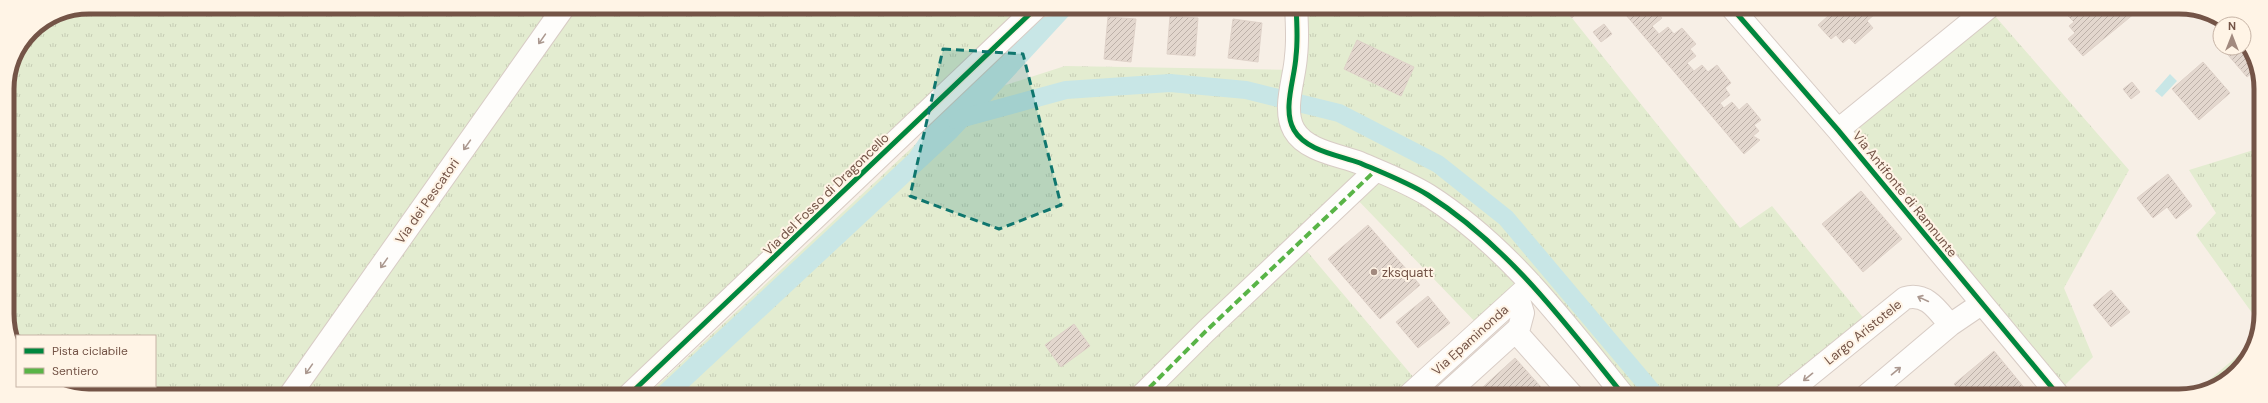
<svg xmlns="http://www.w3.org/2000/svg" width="2268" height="403" font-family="'DM Sans',sans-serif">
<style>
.grass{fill:url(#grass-tufts)}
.water{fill:#c8e6e6}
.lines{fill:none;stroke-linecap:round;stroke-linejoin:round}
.canal{stroke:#c8e6e6;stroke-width:18}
.building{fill:url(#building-hatch);stroke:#dfd2c9}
.minor-casing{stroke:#d8ccc5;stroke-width:24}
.minor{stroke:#fefdfb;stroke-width:22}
.quiet{stroke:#59b447;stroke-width:4;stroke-dasharray:8 4;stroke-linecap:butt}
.cycleway-casing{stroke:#fff4e6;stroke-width:8}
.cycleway{stroke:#00873e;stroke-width:5}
.oneway{stroke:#ab988f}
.marked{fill:#0f766e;fill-opacity:0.2;stroke:#0f766e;stroke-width:3;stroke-dasharray:8 5;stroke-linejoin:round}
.poi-dot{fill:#a28a7f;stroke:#fff4e6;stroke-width:1.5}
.labels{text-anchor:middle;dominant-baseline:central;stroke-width:4;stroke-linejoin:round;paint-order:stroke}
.street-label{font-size:13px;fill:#745447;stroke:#fff4e6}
.poi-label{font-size:13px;fill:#745447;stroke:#fff4e6;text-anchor:start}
.rim{fill:none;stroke:#745447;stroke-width:5}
</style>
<defs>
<pattern id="grass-tufts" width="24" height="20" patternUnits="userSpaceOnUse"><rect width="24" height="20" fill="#e3ecd0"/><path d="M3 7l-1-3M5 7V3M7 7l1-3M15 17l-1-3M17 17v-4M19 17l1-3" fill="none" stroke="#c6ccb4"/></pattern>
<pattern id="building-hatch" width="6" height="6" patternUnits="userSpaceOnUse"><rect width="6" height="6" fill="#e3d7ce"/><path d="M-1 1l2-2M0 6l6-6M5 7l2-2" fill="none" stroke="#bdb1a9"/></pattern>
</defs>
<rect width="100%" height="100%" fill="#f7efe6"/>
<path class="grass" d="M89 7H1037L628 395H78L58 386H155V336H17V345L9 330 7 89 13 57 31 31 58 13Z
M1296 7 1564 8 1740 228 1772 206 1870 326 1798 396H1625L1532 284 1482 329 1352 194 1300 243 1420 385 1408 396 647 395 965 98 1065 66 1295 70Z
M1988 8 2129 170 2064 288 2093 357 2057 393 1838 130Z
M2260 148V324L2196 235 2216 213 2189 170Z
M2255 341C2245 369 2223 387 2194 393Z"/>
<path class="water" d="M1065 7H1077L956 138 680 395H650L909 154 932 120 1039 20 1044 17 1053 16Z
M2170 74 2177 81 2162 97 2155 91Z"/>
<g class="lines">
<path class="canal" d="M956 120 1066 90 1170 83 1246 90 1339 113 1438 164 1506 218 1656 396"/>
</g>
<path class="building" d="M1563 8H1576L1579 11 1572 18Z
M1620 8H1663L1657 12 1662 18 1652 26 1659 34 1668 27 1674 34 1682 28 1696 44 1690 49 1696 56 1687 63 1694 71 1702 65 1708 72 1717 65 1731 83 1725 88 1730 95 1720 103 1724 108 1732 102 1739 110 1747 103 1761 120 1754 125 1759 131 1753 136 1760 140 1744 154Z
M1837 8H1871L1876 13 1867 21 1873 28 1855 44 1849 38 1843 43 1836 35 1831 39 1818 25Z
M2077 8 2108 9 2141 8 2083 56 2068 39 2075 33 2069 26 2074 22 2068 16Z
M1170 16 1198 18 1195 56 1167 54Z
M1108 17 1136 19 1131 62 1104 59Z
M1233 19 1262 23 1258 62 1228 58Z
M1604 24 1612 34 1601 42 1593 32Z
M1357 40 1414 67 1401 96 1344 69Z
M2244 46 2257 69 2247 77 2222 48H2244Z
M2203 62 2230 93 2199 120 2172 89Z
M2132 82 2140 92 2131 99 2123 89Z
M2168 174 2192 206 2176 219 2167 207 2153 218 2137 198Z
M1861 191 1902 239 1863 272 1822 224Z
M1368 225 1420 285 1380 319 1328 259Z
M2111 290 2130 312 2111 327 2093 305Z
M1428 296 1450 323 1418 348 1396 322Z
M1074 324 1090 346 1061 367 1045 345Z
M1994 351 2031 396H1964L1954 384Z
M1515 358 1549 396H1473Z"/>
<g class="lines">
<g class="minor-casing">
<path id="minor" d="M1296 7C1297 23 1298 40 1296 56 1295 78 1282 109 1294 130 1306 151 1339 155 1360 163 1383 173 1407 182 1428 195 1508 246 1565 323 1624 396
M1732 8 1838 130 2059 396
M1838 130 1988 8
M1516 332 1573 396
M290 395 564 7
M629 395 1037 7
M1141 396 1206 331 1376 170
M1408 396 1531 284
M1444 396 1519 328 1523 313 1518 297
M1784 396 1905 298C1927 292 1938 311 1950 325
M1866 396 1950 325 1981 304"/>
</g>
<use href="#minor" class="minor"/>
<path class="quiet" d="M1141 396 1206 331 1376 170"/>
<g class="cycleway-casing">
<path id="cycleway" d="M1296 7C1297 23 1298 40 1296 56 1295 78 1282 109 1294 130 1306 151 1339 155 1360 163 1383 173 1407 182 1428 195 1508 246 1565 323 1624 396
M1732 8 1838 130 2059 396
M629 395 1037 7"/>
</g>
<use href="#cycleway" class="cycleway"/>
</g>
<defs><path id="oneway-shaft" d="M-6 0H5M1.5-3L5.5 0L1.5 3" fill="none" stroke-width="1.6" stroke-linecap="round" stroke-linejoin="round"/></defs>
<g class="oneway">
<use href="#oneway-shaft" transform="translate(542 39) rotate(125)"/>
<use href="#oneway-shaft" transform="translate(467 145) rotate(125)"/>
<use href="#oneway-shaft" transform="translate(384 263) rotate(125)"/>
<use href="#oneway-shaft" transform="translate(1923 299) rotate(-155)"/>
<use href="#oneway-shaft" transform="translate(309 369) rotate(125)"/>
<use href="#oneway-shaft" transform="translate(1896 371) rotate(-40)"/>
<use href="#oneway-shaft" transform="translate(1808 377) rotate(141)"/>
</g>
<path class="marked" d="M943 49 1023 54 1061 205 999 229 910 196Z"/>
<circle class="poi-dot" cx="1374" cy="272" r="4"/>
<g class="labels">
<g class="street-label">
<text transform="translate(826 194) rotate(-44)">Via del Fosso di Dragoncello</text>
<text transform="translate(1905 194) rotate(51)">Via Antifonte di Ramnunte</text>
<text transform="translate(427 201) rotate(-55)">Via dei Pescatori</text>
<text transform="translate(1863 332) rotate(-39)">Largo Aristotele</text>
<text transform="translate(1470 340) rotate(-42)">Via Epaminonda</text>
</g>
<g class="poi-label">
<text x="1382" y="272">zksquatt</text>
</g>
</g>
<path d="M0 0H2268V403H0ZM89 14H2179A75 75 0 0 1 2254 89V314A75 75 0 0 1 2179 389H89A75 75 0 0 1 14 314V89A75 75 0 0 1 89 14Z" fill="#fff4e6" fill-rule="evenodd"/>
<path class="rim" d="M89 14H2179A75 75 0 0 1 2254 89V314A75 75 0 0 1 2179 389H89A75 75 0 0 1 14 314V89A75 75 0 0 1 89 14Z"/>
<rect x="16" y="335" width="140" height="52" fill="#fff4e6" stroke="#c7b4a6"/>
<rect x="24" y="348" width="20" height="6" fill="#00873e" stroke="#c7b4a6"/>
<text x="52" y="355" font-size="12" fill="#745447">Pista ciclabile</text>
<rect x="24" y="368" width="20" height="6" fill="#59b447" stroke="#c7b4a6"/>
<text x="52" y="375" font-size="12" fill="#745447">Sentiero</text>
<g transform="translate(2232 36)"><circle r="19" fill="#fff4e6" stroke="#c7b4a6"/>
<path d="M0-3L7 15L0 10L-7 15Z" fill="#a28a7f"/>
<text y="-6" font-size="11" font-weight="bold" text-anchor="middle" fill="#745447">N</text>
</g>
</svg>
